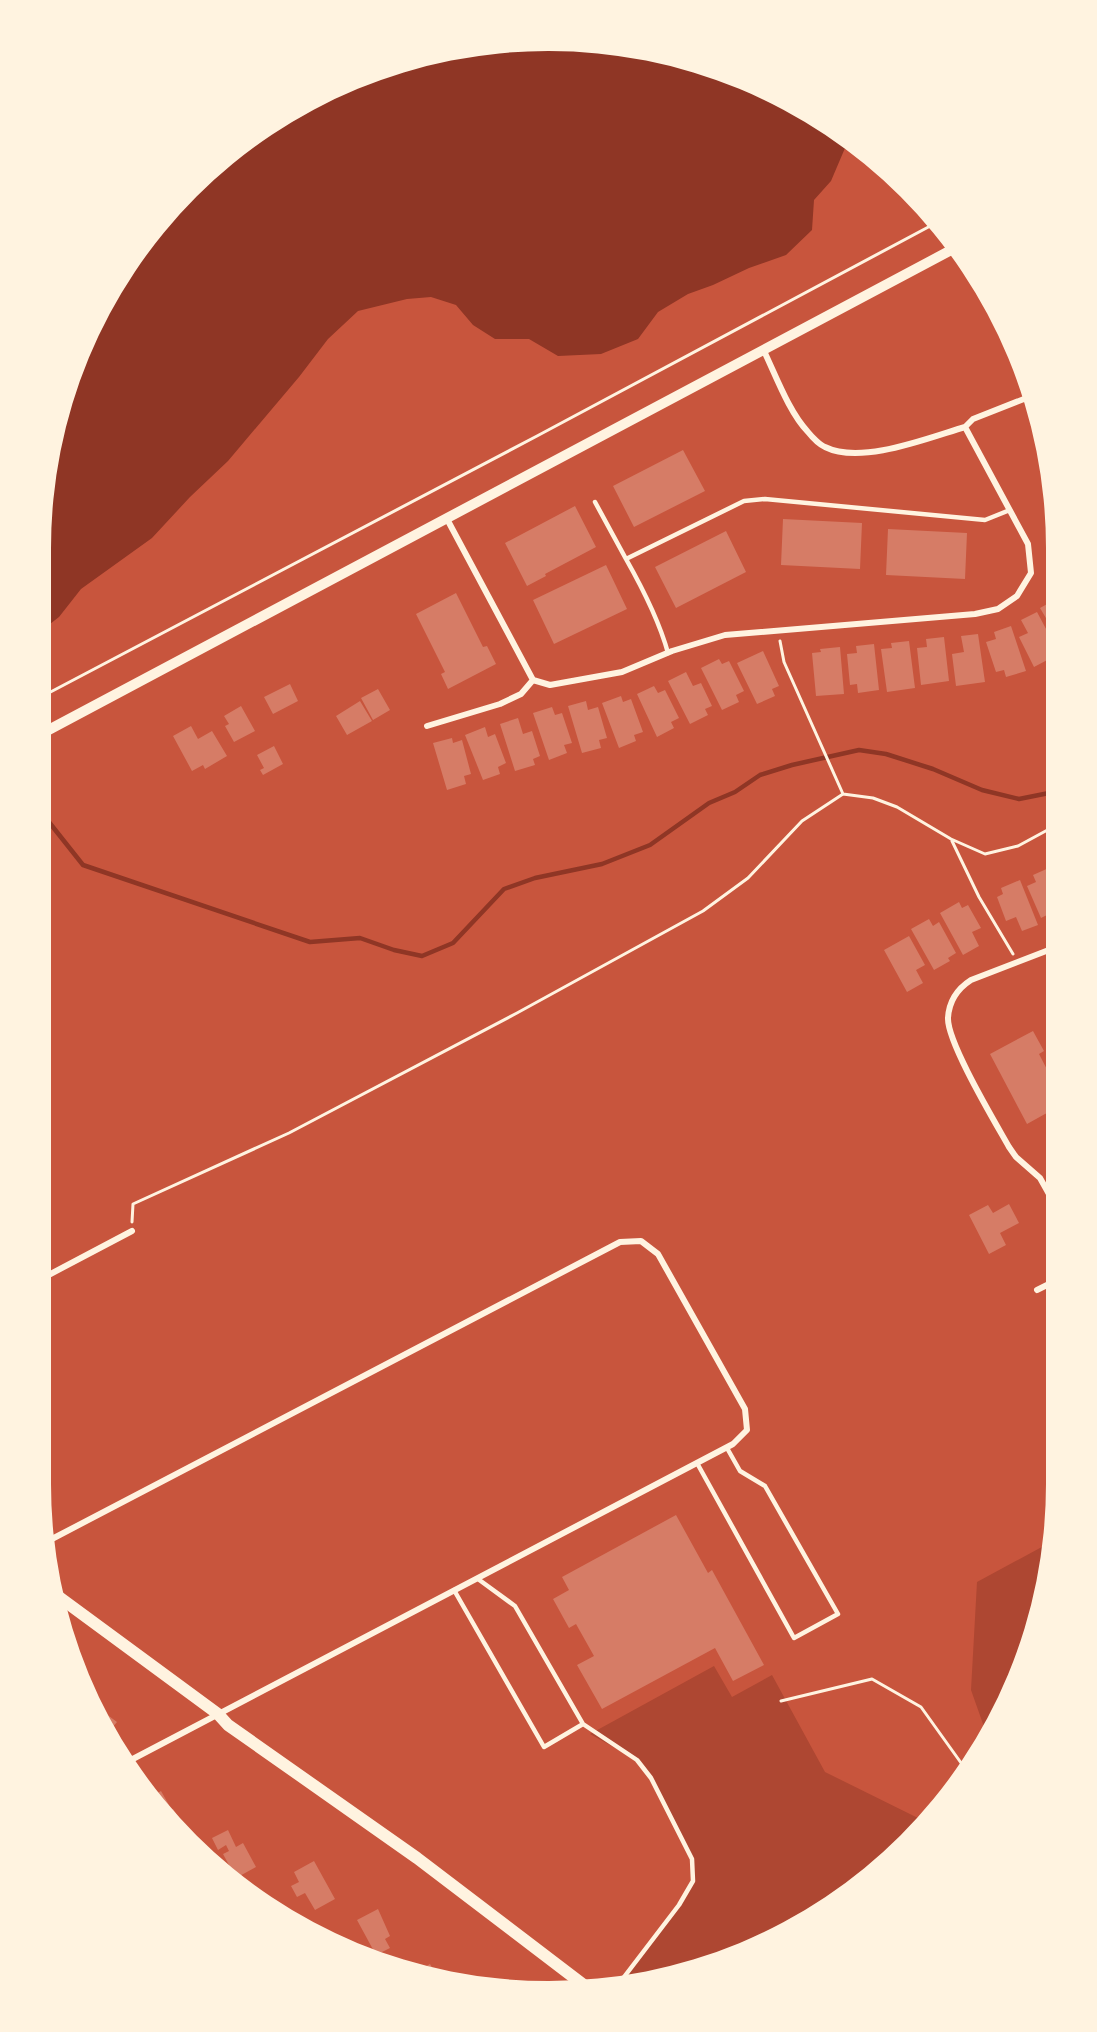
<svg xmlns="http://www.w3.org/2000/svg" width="1097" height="2032" font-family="'Noto Sans',sans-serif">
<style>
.green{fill:#ae4732}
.water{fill:#8f3625}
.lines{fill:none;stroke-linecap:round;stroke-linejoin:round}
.stream{stroke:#8f3625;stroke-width:4.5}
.building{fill:#d67c66}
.path{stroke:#fff3e0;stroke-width:3}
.service{stroke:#fff3e0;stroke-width:4.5}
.minor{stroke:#fff3e0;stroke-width:6}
.tertiary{stroke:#fff3e0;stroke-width:10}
.secondary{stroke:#fff3e0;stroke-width:12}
</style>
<rect width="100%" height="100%" fill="#c8553d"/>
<path class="green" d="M1051 1542 1039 1615 988 1738 971 1690 977 1582Z
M714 1666 732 1697 772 1675 825 1772 918 1818 920 1821 884 1865 743 1953 622 1981 679 1905 692 1881V1859L651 1778 637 1760 590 1734Z"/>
<path class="water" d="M515 42 614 45 711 67 802 108 848 141 831 181 814 200 812 230 786 255 749 268 713 285 688 294 658 312 638 339 601 354 558 356 529 339H495L473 325 456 305 431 297 407 299 358 311 328 339 299 377 228 461 190 497 152 538 81 589 59 617 41 631 42 516 58 417 108 295 166 214 239 146 324 93 417 58Z"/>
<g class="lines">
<path class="stream" d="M41 812 83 865 310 942 360 938 394 950 422 956 453 943 504 889 535 878 602 864 650 845 709 803 735 792 760 775 792 765 859 750 886 754 933 769 982 790 1019 799 1049 793 1053 788"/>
</g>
<path class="building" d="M683 450 705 491 634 527 613 486Z
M575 506 596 547 545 574 546 576 527 586 505 543Z
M783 519 862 523 860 569 781 565Z
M888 529 967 533 965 579 886 575Z
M726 531 746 572 676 608 655 567Z
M606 565 627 609 554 644 533 600Z
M456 593 483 647 487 646 496 664 448 689 441 674 445 672 416 614Z
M1053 595V630L1040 608 1049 603 1047 598Z
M1037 612 1053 642V657L1034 667 1019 637 1028 633 1021 620Z
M1011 626 1026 671 1006 677 1004 670 996 672 986 642 996 639 994 632Z
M978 634 985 682 956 686 952 654 964 652 961 636Z
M944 637 949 681 921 685 917 648 927 647 926 639Z
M909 641 915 688 887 692 881 649 892 648 891 643Z
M874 644 879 690 858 693 857 684 850 685 847 654 857 653 856 646Z
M840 647 844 694 816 696 812 653 821 652 820 649Z
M763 651 779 686 772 689 775 696 757 704 737 663Z
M719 659 722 664 729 661 744 691 736 695 739 702 722 710 701 668Z
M686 672 693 686 701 683 712 706 705 709 708 715 690 724 668 681Z
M290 684 298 701 273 714 264 697Z
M654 686 658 693 665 690 679 718 671 722 674 728 657 737 637 694Z
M378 689 390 710 373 720 361 698Z
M621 696 623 702 631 699 643 732 634 735 636 741 619 748 602 703Z
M360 701 372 721 347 735 336 716Z
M586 701 588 710 598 707 607 738 599 740 601 748 582 753 568 706Z
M241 706 255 731 234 742 225 726 229 724 224 716Z
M552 707 555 715 562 713 572 743 564 745 567 753 549 760 533 713Z
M518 718 523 734 532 731 540 756 533 759 535 765 515 771 500 724Z
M191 726 198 739 212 731 227 756 205 769 203 765 192 771 173 736Z
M485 727 488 737 495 734 506 763 498 767 500 774 483 780 465 735Z
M452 738 453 743 462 740 471 774 464 776 466 784 447 790 433 743Z
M274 746 283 764 263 775 260 770 264 768 257 755Z
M1051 867 1053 873 1054 917 1051 918 1049 914 1041 918 1027 886 1036 882 1033 875Z
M1020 880 1038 925 1022 931 1016 917 1006 921 997 897 1003 894 1001 888Z
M959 902 962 908 968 905 981 928 972 932 979 946 963 955 940 913Z
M929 919 933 926 939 922 956 953 948 958 950 961 934 970 911 929Z
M909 936 925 965 916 970 923 983 907 992 884 950Z
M1054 1021V1039L1046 1025Z
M1033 1031 1044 1051 1039 1054 1054 1083V1109L1027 1124 990 1054Z
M1009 1204 1019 1223 1000 1233 1006 1245 989 1254 969 1215 988 1205 993 1213Z
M676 1515 708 1573 712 1570 764 1665 733 1681 715 1648 602 1709 577 1665 594 1656 576 1624 569 1628 553 1599 569 1590 562 1577Z
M102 1711 117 1722 111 1729Z
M161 1791 169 1805 162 1808 150 1797Z
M173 1809 180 1820 177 1822 166 1812Z
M228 1830 236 1847 243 1843 256 1867 236 1878 223 1854 229 1851 226 1845 218 1850 212 1838Z
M314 1861 335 1899 315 1910 305 1893 297 1897 291 1886 299 1882 294 1872Z
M378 1909 390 1936 385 1939 390 1948 376 1955 357 1920Z
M430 1964 437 1976 414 1973Z"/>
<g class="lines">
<path class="path" d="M780 641 784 662 843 794
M41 697 537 436 934 224
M952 841 979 897 1013 954
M132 1222 133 1204 289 1133 517 1013 703 911 748 878 802 821 843 794 873 798 897 807 951 839 985 854 1018 846 1053 827
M781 1701 872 1679 921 1707 964 1767"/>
<path class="service" d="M595 502 626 559
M668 653C659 620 643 589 626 559L744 501 765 499 985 520 1010 510
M697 1463 794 1638 838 1614 765 1486 740 1471 727 1448
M454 1590 544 1747 583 1724 515 1606 478 1579
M583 1724 637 1760 651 1778 692 1859 693 1881 679 1905 621 1981"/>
<path class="minor" d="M965 427 973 419 1029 397
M447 519 533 680 550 685 622 672 672 651 725 635 975 614 998 609 1017 596 1031 573 1028 544 965 427C928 438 861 465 825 447 820 445 812 437 808 432 789 412 776 376 764 351
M427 726 500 704 521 694 533 680
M1054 948 971 980C957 989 949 1001 948 1018 947 1042 995 1122 1009 1147L1016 1157 1040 1178 1054 1203
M41 1279 132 1231
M1037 1290 1055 1281
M50 1540 620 1242 641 1241 658 1254 745 1409 747 1430 733 1444 129 1761"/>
<path class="tertiary" d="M41 734 955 248"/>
<path class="secondary" d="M59 1597 218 1714 228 1725 417 1858 589 1989"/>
</g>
<path d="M0 0H1097V2032H0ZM548 51H549A497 497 0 0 1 1046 548V1484A497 497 0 0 1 549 1981H548A497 497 0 0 1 51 1484V548A497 497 0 0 1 548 51Z" fill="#fff3e0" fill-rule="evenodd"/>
</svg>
